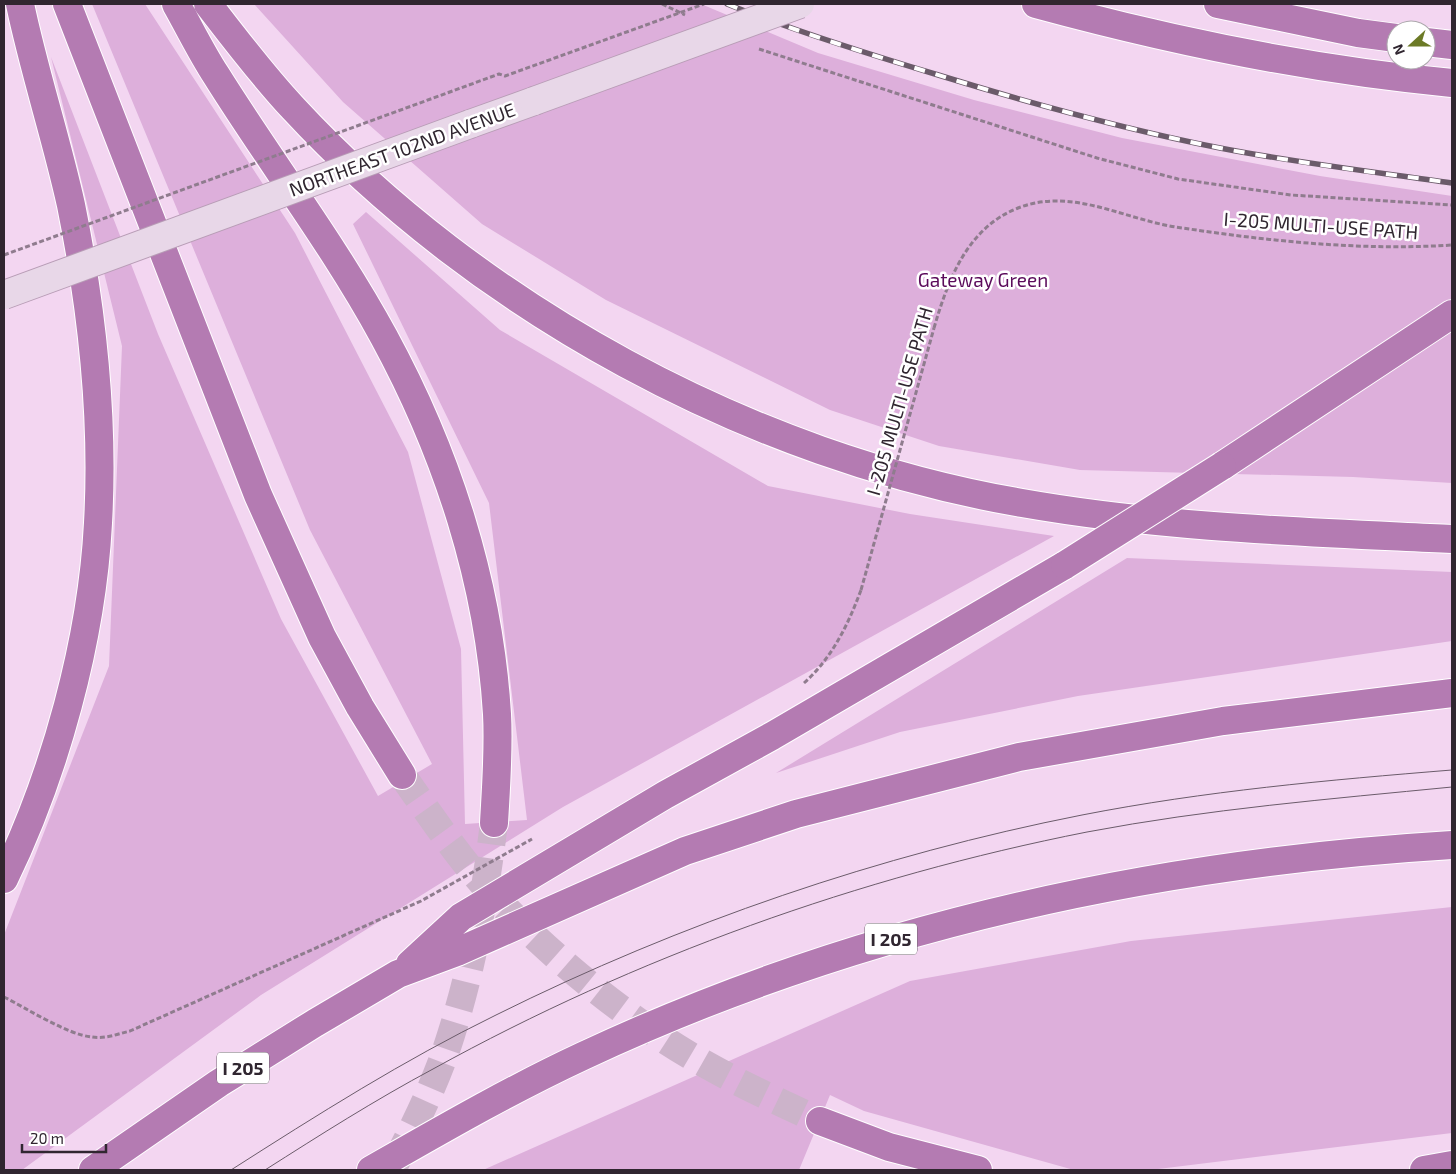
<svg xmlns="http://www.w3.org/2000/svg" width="1456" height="1174" font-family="'Exo 2',sans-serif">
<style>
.green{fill:#ddafdb}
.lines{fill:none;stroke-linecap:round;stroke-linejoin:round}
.highway-tunnel{stroke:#ccb3ca;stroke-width:28;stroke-dasharray:28 14;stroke-linecap:butt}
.secondary-casing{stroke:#b89db6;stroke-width:30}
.highway-casing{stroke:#fff;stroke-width:30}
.path{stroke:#8f7c8e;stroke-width:3;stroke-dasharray:5 2.5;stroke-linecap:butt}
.secondary{stroke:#e8d7e8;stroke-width:28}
.highway{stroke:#b47bb2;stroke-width:28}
.tram{stroke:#6b5b6a;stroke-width:1}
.rail-casing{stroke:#6b5b6a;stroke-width:5.5}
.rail{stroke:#fff;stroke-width:4;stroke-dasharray:11;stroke-linecap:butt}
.secondary-bridge-casing{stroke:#b89db6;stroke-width:30;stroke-linecap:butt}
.highway-bridge-casing{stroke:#fff;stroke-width:30;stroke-linecap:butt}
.path-bridge{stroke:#8f7c8e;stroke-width:3;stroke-dasharray:5 2.5;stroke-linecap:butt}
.secondary-bridge{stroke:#e8d7e8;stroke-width:28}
.highway-bridge{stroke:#b47bb2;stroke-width:28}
.labels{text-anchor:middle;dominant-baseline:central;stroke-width:5;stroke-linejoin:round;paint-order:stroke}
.shield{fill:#fff;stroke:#6e676e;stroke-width:1}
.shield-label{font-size:18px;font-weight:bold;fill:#302630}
.street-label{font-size:19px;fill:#302630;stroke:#fff}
.park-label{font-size:19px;fill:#5b0b5b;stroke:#fff}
</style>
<rect width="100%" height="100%" fill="#f3d6f1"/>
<path class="green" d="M92 4H145L295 233 408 452 461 649 465 824 527 820 489 503 353 224 366 212 500 330 768 486 910 514 1054 536 563 807 261 995 22 1170H4V935L109 666 122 346 51 57 158 334 281 619 378 796 432 764 310 530Z
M254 4H701L818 53 974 100 1122 138 1320 176 1452 196V483L1353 477 1080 470 939 446 830 410 606 300 482 224 343 102Z
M1127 558 1452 572V641L1078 696 900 732 776 773Z
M1452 907V1133L1150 1170H1074L864 1111 830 1095 799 1170H483L910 981 1131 941Z"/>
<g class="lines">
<path class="highway-tunnel" d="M402 775C430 815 458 857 491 893 538 943 590 988 646 1027 699 1065 760 1093 820 1121
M395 1164C416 1122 437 1080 451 1035 473 965 485 896 494 823"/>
<g class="secondary-casing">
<path id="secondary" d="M470 124 534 101"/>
</g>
<g class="highway-casing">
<path id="highway" d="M67 4 258 495 322 637 360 707 402 775
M176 4C189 27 201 52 216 75 271 163 334 245 384 337 447 453 489 582 497 714 499 750 496 787 494 823
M208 4C235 39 262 75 293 108 479 309 752 457 1022 503 1164 528 1308 532 1452 539
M1036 4C1172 41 1312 70 1452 83
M1218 4 1358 33 1396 38
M1426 42 1452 45
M1222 466 1452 314
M4 879C55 774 92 640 98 523 104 417 92 309 71 205 56 137 34 71 20 4
M410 964 461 917 665 795 772 736 1065 565
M820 1121 889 1147 978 1170
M93 1170 219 1083 315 1023 398 974 457 952 685 851 796 814 1019 757 1223 721 1452 693
M371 1170C441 1130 510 1090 583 1056 856 928 1153 863 1452 845
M1424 1170 1452 1165"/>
</g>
<path class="path" d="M662 4 685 15
M759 49 1097 158 1178 179 1291 195 1452 205
M934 328C948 280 967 228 1018 208 1072 187 1123 219 1176 227 1267 241 1361 251 1452 245
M804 683C832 658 848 625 861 590
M4 997C26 1008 68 1035 92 1037 105 1039 118 1034 130 1031L421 901 532 839"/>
<use href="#secondary" class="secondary"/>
<use href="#highway" class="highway"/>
<path class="tram" d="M231 1170C317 1115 404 1060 496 1015 681 923 879 855 1082 815 1205 791 1328 780 1452 770
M265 1170C320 1135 375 1100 433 1069 636 957 859 877 1087 832 1208 809 1330 799 1452 787"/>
<g class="rail-casing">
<path id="rail" d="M727 4C795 31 865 53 935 74 1029 103 1124 129 1220 148 1297 163 1375 172 1452 183"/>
</g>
<use href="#rail" class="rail"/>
<g class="secondary-bridge-casing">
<path id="secondary-bridge" d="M534 101 800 4
M4 295 470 124"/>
</g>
<g class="highway-bridge-casing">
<path id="highway-bridge" d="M1065 565 1222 466"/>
</g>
<path class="path-bridge" d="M4 255 499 74 505 76 704 4
M861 590 934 328"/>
<use href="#secondary-bridge" class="secondary-bridge"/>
<use href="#highway-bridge" class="highway-bridge"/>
</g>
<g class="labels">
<g class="shield">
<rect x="865" y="923.5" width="52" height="31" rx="4"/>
<rect x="217" y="1052.5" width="52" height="31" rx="4"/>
</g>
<g class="shield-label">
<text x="891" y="939">I 205</text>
<text x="243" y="1068">I 205</text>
</g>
<g class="street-label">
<text transform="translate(402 149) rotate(-20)">NORTHEAST 102ND AVENUE</text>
<text transform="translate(1321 225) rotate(4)">I-205 MULTI-USE PATH</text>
<text transform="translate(899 401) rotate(-74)">I-205 MULTI-USE PATH</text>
</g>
<g class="park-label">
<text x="983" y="279">Gateway Green</text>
</g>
</g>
<rect width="1456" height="1174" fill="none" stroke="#302630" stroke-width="10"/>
<g transform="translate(1411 45) rotate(249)"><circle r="24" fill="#ffffff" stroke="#aca8ac"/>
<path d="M0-4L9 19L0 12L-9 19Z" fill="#6c7a26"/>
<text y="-8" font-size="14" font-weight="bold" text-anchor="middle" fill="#302630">N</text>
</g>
<path d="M22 1144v8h84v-8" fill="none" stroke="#302630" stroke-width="2.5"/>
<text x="30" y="1144" font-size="15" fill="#302630" stroke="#ffffff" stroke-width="4" paint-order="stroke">20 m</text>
</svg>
